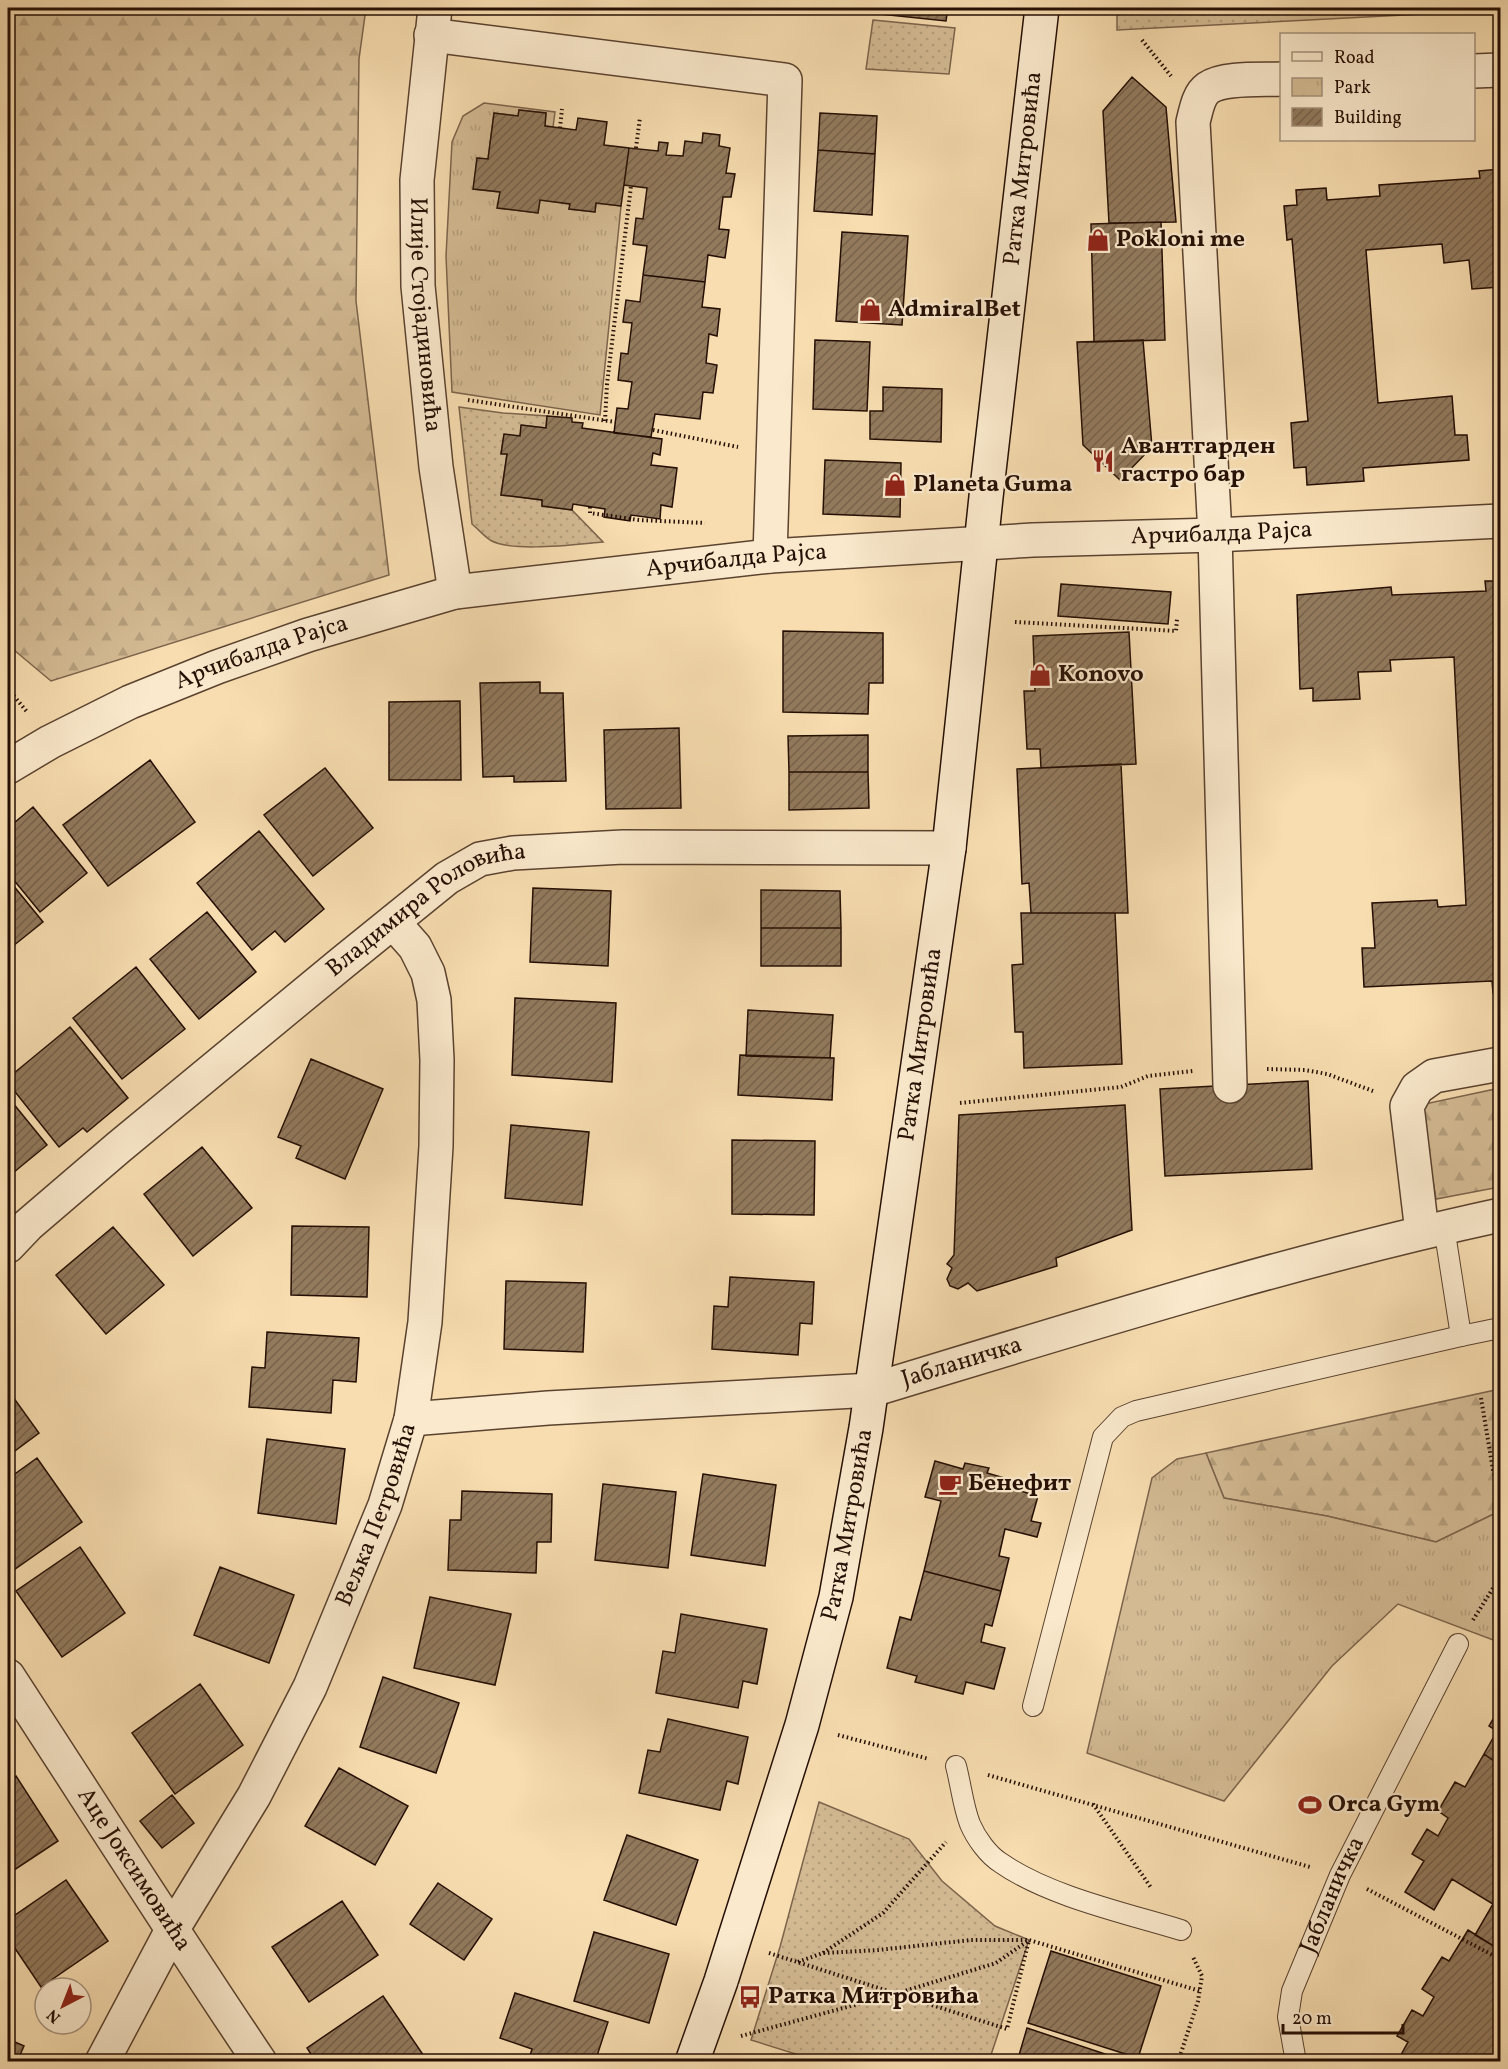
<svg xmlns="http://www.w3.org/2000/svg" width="1508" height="2069" font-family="Vollkorn,serif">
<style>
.grass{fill:url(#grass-dots);stroke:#7c644c;stroke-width:1.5}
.forest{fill:url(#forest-firs);stroke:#7c644c;stroke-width:1.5}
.park{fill:url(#park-tufts);stroke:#7c644c;stroke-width:1.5}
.building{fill:url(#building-hatch);stroke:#250f04;stroke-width:1.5}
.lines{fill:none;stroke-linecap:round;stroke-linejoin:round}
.service-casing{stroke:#5a422f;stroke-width:22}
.minor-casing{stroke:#5a422f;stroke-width:36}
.tertiary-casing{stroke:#5a422f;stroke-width:36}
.secondary-casing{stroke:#250f04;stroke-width:36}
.path{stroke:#250f04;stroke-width:4;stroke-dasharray:1.5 3;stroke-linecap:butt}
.service{stroke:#fae9cc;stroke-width:20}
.minor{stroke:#fae9cc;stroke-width:33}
.tertiary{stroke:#fae9cc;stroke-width:33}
.secondary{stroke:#fae9cc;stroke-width:33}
.labels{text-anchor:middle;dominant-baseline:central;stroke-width:4.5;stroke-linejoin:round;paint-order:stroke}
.street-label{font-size:24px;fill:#250f04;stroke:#fae9cc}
.poi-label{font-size:24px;font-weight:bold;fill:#250f04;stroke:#fae9cc;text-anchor:start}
</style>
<defs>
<pattern id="grass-dots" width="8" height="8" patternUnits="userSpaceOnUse" patternTransform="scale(1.5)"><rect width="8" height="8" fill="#d3ba93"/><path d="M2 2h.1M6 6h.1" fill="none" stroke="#b59f7d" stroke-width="1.8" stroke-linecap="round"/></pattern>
<pattern id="forest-firs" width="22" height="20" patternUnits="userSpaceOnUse" patternTransform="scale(1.5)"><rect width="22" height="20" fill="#d3ba93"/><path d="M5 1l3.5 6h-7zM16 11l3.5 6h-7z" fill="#b59f7d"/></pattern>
<pattern id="park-tufts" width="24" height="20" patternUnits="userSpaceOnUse" patternTransform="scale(1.5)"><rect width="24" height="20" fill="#d3ba93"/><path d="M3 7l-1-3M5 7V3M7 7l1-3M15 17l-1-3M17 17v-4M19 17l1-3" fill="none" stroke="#b59f7d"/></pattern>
<pattern id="building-hatch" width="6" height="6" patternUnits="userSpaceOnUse" patternTransform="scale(1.5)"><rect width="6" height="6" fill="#927a5d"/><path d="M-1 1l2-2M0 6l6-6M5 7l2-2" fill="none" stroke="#77624b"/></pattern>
</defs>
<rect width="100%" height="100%" fill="#f7ddb0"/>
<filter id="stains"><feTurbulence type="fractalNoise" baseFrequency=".00333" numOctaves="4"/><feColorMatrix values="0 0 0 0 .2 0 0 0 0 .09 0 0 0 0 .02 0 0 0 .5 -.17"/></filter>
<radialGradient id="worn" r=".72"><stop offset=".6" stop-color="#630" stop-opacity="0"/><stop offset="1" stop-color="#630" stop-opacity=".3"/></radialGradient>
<path class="grass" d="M1117 8H1500V10L1117 30Z
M873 20 955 28 949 74 866 69Z
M459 407 503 413 547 416 546 428 522 425 520 436 504 435 501 453 507 454 501 495 542 500V506L572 510 603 542C578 544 511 553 490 540 484 536 478 529 472 524Z
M819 1802 909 1839 942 1881 995 1926 1029 1940 989 2061H818L751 2040 780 1947Z"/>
<path class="forest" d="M8 8H366L359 59 356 301 389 575 51 681 8 645Z
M1500 1088V1187L1436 1199 1420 1105Z
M1500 1389V1511L1436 1542 1327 1516 1224 1498 1206 1453Z"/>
<path class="park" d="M484 103 555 112 553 127 545 126 546 113 519 110 518 116 494 113 488 159 477 158 474 189 500 192 498 208 538 213 540 200 570 204 569 209 595 212 596 203 621 206 600 415 452 392 446 256 452 142 463 116Z
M1206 1453 1224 1498 1327 1516 1436 1542 1500 1511V1633L1493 1640 1398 1604 1332 1666 1224 1801 1087 1753 1152 1478 1177 1459Z"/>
<path class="building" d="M822 8H948L946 21Z
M1132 77 1166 107 1176 222 1109 223 1103 111Z
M519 110 546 113 545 126 553 127 576 130 578 118 607 122 604 145 629 148 621 206 596 203 595 212 569 209 570 204 540 200 538 213 497 208 500 192 473 189 477 158 488 159 494 113 518 116Z
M820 113 877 116 875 154 818 150Z
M703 133 720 135 719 146 730 148 726 173 735 174 731 197H723L719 229 729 230 725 258 708 255 705 282 643 275 647 246 633 244 636 218 643 219 647 188 624 185 629 148 658 151 659 142 668 143 666 155 683 156 685 141 702 143Z
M818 150 875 154 872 215 814 211Z
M1500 169V287L1472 289 1469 260 1444 263 1442 244 1366 250 1378 403 1452 396 1455 435H1467L1469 460 1363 468 1364 481 1307 485 1306 467 1294 468 1291 423 1308 421 1292 239 1287 240 1284 206 1297 205 1296 190 1326 188 1327 200 1380 196 1379 185 1480 178 1479 171Z
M1161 222 1165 340 1094 342 1091 224Z
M842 232 908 236 902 325 836 321Z
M643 275 705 282 702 307 720 309 717 336 709 334 706 363 717 365 713 393 703 392 700 419 655 414 651 437 614 433 617 408 628 409 632 382 618 380 621 353 628 354 632 323 623 322 626 300 640 302Z
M815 340 870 342 867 411 813 409Z
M1143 340 1152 447 1120 480 1083 445 1077 342Z
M883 387 942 389 941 442 870 439V411H883Z
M547 416 572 418V422L583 423 582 428 662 439 660 455 653 453 651 465 677 468 672 507 661 505 660 519 631 515 630 521 604 517 605 509 573 504 572 510 542 506V500L501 495 507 454H501L504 434 520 436 521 425 546 428Z
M825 460 901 463 900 517 823 514Z
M1485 581H1500V992L1493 993 1492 981 1364 987 1362 948H1375L1372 903 1437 900 1438 907 1466 905 1454 657 1390 660 1391 671 1358 672 1360 699 1313 701V688L1300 689 1297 595 1391 587 1392 595 1486 591Z
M1061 584 1171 592 1168 624 1058 616Z
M783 631 883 633V683H869L868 714 783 712Z
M1129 632 1136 764 1041 768 1040 749H1027L1024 691H1035L1033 636Z
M540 682V693H563L566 781 514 782V776L483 777 480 683Z
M460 701 461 780H389V702Z
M679 728 681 808 606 809 604 730Z
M868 735V772H789L788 736Z
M150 760 195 822 108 886 63 825Z
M1121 764 1128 913H1031L1029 883 1022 884 1017 769Z
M325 768 373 828 313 876 264 815Z
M789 772H868L869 808 789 810Z
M33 807 87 873 40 912 8 873V828Z
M259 831 324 909 285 942 275 931 252 950 197 883Z
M8 879 43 922 8 950Z
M533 888 611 891 608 966 530 962Z
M761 890 840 891 841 928H761Z
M207 912 256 972 199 1019 150 959Z
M1021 913H1115L1122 1064 1024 1068 1023 1032H1015L1012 965 1023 964Z
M761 928H841V966H761Z
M136 967 185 1029 122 1079 73 1018Z
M515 998 616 1003 612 1082 512 1075Z
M748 1010 833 1015 830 1058 746 1056Z
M70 1027 128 1098 87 1132 83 1128 59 1147 8 1083V1078Z
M740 1055 834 1058 832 1100 738 1095Z
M311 1059 383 1089 345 1179 296 1158 301 1146 278 1137Z
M1308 1081 1312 1169 1165 1176 1160 1089Z
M8 1097 47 1145 8 1177Z
M1125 1105 1132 1230 1056 1258 1057 1266 977 1291 968 1283 958 1289 950 1286 947 1279 952 1268 947 1264 954 1255 959 1115Z
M511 1125 589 1132 582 1205 505 1198Z
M732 1140 815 1141 814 1215 732 1214Z
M202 1147 252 1208 193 1256 144 1194Z
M292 1226 369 1227 367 1297 291 1295Z
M113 1227 164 1285 106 1334 56 1275Z
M730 1277 814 1282 812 1324 800 1323 798 1355 712 1349 714 1306 728 1307Z
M506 1281 586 1283 583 1352 504 1349Z
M267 1332 359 1338 356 1382 333 1380 331 1413 249 1407 252 1367 265 1368Z
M8 1390 39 1433 8 1456Z
M267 1439 345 1449 336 1524 258 1513Z
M37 1458 82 1522 8 1574V1479Z
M935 1461 963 1469 965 1463 989 1468 987 1473 1008 1479 1006 1487 1038 1496 1031 1521 1041 1523 1037 1537 1005 1529 999 1556 1009 1558 1001 1591 924 1571 941 1501 925 1497Z
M703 1474 776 1485 765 1566 691 1555Z
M603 1484 676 1492 668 1568 595 1560Z
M462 1491 552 1494 551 1542H537L536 1573 448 1570 450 1520H461Z
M80 1547 125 1613 62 1657 16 1591Z
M220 1567 294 1595 269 1663 194 1635Z
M924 1571 1001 1591 992 1626 985 1624 981 1642 1005 1648 994 1689 966 1682 963 1694 915 1682 917 1676 887 1668 900 1617 911 1620Z
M430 1597 511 1614 495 1685 414 1668Z
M681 1614 767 1629 757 1684 743 1681 738 1708 656 1693 663 1651 675 1653Z
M383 1677 459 1703 436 1773 360 1747Z
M200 1684 243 1745 175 1794 132 1733Z
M1500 1707V1765L1484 1754 1497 1731 1489 1726Z
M668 1719 748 1737 738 1784 727 1781 720 1810 639 1793 648 1750 660 1752Z
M1484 1754 1500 1765V1950L1475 1935 1493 1904 1452 1879 1434 1910 1405 1892 1424 1861 1412 1854 1427 1829 1438 1836 1448 1818 1438 1811 1455 1782 1465 1787Z
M339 1768 408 1806 375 1865 305 1826Z
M16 1776 58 1841 8 1874V1782Z
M172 1795 194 1823 162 1848 140 1821Z
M627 1835 698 1860 676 1925 604 1900Z
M66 1880 108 1941 41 1987 8 1938V1920Z
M438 1883 492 1919 464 1960 410 1924Z
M342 1901 378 1955 309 2002 272 1947Z
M1468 1930 1500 1950V2062H1397L1408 2042 1397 2036 1412 2010 1423 2016 1434 1997 1422 1989 1442 1957 1449 1961Z
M594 1932 669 1954 649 2023 574 2001Z
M1051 1951 1161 1986 1138 2058 1028 2023Z
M515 1993 608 2022 595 2062H528L532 2049 500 2038Z
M383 1996 428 2062H316L307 2048Z
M1027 2028 1129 2062H1017Z
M8 2039 24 2046 17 2062H8Z"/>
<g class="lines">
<g class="service-casing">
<g id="service">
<path d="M1444 1227 1461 1336"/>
<path d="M1033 1706 1103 1437 1122 1417 1136 1411 1461 1336 1500 1328"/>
<path d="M956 1766C961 1785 963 1806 970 1824 976 1838 988 1855 1001 1863 1048 1896 1125 1913 1181 1930"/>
<path id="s1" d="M1296 2062 1288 2017 1292 1991 1340 1875 1458 1644"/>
</g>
</g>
<g class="minor-casing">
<g id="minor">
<path id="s2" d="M435 8 417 180 418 286 436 467 455 592"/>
<path d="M431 35 785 80 770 556"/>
<path d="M1474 71 1500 70"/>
<path id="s3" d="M8 767 50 742 130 702 217 667 308 635 455 592 770 556 1033 540 1215 535 1500 521"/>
<path d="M1230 1086 1215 535 1193 122C1196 111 1198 95 1208 88 1224 77 1262 80 1282 79"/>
<path d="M1422 1232 1407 1106 1417 1088 1434 1076 1500 1064"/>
<path id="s4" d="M8 1246 28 1225 119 1147 342 963 447 878 480 859 513 853 623 847 949 848"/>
<path d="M411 1419 548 1408 872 1390"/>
<path id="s5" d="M8 1676C92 1805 174 1934 260 2062"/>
<path id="s6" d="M102 2062 172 1930 254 1796 310 1687 385 1505 411 1419 425 1322 436 1146 437 1060 434 1000 428 973 415 947 393 922"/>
</g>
</g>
<g class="tertiary-casing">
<g id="tertiary">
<path id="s7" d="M872 1390C1080 1327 1288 1261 1500 1215"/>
</g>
</g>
<g class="secondary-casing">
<g id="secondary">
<path id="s8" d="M692 2062 721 1981 802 1725 836 1597 866 1428 949 848 986 497 1042 8"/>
</g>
</g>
<path class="path" d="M1142 40 1171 76
M560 128 562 109
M636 148 640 117
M468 400 615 422
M605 421 607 384 631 186
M653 430 738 447
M590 507V513L639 520 705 523
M1015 622 1176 631 1177 619
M8 689 28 713
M1267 1069 1305 1070 1327 1074 1373 1091
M960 1103 1121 1087 1148 1076 1193 1071
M1481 1398 1493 1470 1500 1494
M1473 1620 1500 1577
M838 1735 929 1759
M988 1775 1310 1867
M1093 1804 1152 1889
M1367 1889 1500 1959
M769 1953 1007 2029 1029 1940 1200 1991
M823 1953 883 1913 946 1842
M798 1962 823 1953 878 1950 971 1940H1028
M741 2036 898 1993 996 1963 1029 1940
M1178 2062 1198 2001 1202 1976 1193 1957"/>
<use href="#service" class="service"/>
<use href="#minor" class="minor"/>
<use href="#tertiary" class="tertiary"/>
<use href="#secondary" class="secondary"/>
</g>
<defs>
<g id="shop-bare" transform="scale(1.8)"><path d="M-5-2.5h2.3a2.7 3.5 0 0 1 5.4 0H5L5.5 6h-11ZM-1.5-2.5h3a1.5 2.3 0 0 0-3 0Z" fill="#8f2418" stroke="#fae9cc" stroke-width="2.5" paint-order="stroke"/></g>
<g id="restaurant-bare" transform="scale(1.8)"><path d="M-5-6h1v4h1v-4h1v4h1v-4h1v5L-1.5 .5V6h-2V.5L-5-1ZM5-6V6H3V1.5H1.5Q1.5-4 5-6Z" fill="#8f2418" stroke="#fae9cc" stroke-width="2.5" paint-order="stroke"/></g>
<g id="cafe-bare" transform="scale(1.8)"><path d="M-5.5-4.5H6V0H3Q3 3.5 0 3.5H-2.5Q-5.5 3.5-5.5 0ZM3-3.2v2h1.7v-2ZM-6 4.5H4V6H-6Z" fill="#8f2418" stroke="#fae9cc" stroke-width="2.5" paint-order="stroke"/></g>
<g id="stadium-bare" transform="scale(1.8)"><path d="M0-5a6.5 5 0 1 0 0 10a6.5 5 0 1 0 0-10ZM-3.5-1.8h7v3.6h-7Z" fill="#8f2418" stroke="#fae9cc" stroke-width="2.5" paint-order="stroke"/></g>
<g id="bus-bare" transform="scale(1.8)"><path d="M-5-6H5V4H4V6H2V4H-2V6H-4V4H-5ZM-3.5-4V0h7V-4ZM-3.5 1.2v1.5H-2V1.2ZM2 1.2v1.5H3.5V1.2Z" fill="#8f2418" stroke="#fae9cc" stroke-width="2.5" paint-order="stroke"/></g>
</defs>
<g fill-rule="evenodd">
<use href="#shop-bare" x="1098" y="240"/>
<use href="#shop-bare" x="870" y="310"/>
<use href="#restaurant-bare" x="1103" y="461"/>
<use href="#shop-bare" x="895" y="485"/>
<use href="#shop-bare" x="1040" y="675"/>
<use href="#cafe-bare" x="950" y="1484"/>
<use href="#stadium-bare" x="1310" y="1805"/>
<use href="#bus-bare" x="750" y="1997"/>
</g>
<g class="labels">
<g class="street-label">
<text stroke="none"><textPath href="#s8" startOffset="1928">Ратка Митровића</textPath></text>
<text stroke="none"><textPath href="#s2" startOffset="308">Илије Стојадиновића</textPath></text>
<text stroke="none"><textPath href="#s3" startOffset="1251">Арчибалда Рајса</textPath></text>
<text stroke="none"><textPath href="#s3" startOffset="765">Арчибалда Рајса</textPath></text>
<text stroke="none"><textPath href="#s3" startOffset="279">Арчибалда Рајса</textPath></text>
<text stroke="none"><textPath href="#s4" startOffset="540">Владимира Роловића</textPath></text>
<text stroke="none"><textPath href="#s8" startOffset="1046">Ратка Митровића</textPath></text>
<text stroke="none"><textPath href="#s7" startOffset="94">Јабланичка</textPath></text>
<text stroke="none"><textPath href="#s6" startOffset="614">Вељка Петровића</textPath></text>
<text stroke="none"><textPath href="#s8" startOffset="560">Ратка Митровића</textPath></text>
<text stroke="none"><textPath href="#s5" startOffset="231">Аце Јоксимовића</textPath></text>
<text stroke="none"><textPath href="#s1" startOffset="176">Јабланичка</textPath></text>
</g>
<g class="poi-label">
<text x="1116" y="240">Pokloni me</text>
<text x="888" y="310">AdmiralBet</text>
<text x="1121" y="447">Авантгарден<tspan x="1121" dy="28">гастро бар</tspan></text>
<text x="913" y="485">Planeta Guma</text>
<text x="1058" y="675">Konovo</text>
<text x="968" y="1484">Бенефит</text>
<text x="1328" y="1805">Orca Gym</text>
<text x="768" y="1997">Ратка Митровића</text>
</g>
</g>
<rect width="1508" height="2069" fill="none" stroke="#f7ddb0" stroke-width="30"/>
<rect x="9" y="9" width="1490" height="2051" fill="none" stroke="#250f04" stroke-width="3"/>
<rect x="15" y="15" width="1478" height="2039" fill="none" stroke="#250f04" stroke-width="1.5"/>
<rect x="1280" y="33" width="195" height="108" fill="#fae9cc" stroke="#a5927c" stroke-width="1.5"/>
<rect x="1292" y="52" width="30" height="9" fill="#fae9cc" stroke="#a5927c" stroke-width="1.5"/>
<text x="1334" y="63" font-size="18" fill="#250f04">Road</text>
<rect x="1292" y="78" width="30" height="18" fill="url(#park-tufts)" stroke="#a5927c" stroke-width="1.5"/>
<text x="1334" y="93" font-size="18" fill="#250f04">Park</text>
<rect x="1292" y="108" width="30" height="18" fill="url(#building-hatch)" stroke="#a5927c" stroke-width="1.5"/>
<text x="1334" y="123" font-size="18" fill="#250f04">Building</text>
<g transform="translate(63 2006) rotate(222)"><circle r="28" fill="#fae9cc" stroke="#a5927c" stroke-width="1.5"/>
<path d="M0-4.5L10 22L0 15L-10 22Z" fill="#8f2418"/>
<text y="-9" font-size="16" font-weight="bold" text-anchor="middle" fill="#250f04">N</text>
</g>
<path d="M1283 2024v9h120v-9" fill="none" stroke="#250f04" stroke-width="3"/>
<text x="1292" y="2024" font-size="18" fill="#250f04" stroke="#fae9cc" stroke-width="4.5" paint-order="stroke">20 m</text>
<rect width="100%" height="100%" filter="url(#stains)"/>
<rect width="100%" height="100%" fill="url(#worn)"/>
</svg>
